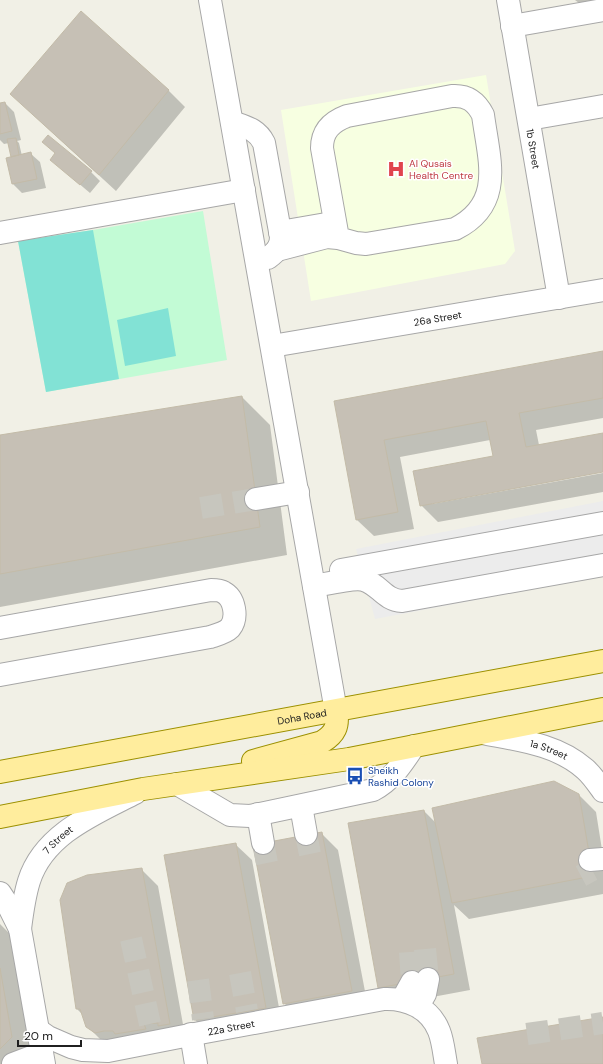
<svg xmlns="http://www.w3.org/2000/svg" width="603" height="1064" font-family="'DM Sans',sans-serif">
<style>
.education{fill:#f7ffe1}
.park{fill:#c2fbd5}
.pitch{fill:#82e2d5}
.parking{fill:#ececec}
.shadow{fill:#0003}
.building{fill:#c6c0b5;stroke:#c3bba8}
.lines{fill:none;stroke-linecap:round;stroke-linejoin:round}
.minor-tunnel{stroke:#c7c6be;stroke-width:22;stroke-dasharray:22 11;stroke-linecap:butt}
.minor-casing{stroke:#a7a7a7;stroke-width:24}
.major-casing{stroke:#9c9000;stroke-width:24}
.minor{stroke:#fff;stroke-width:22}
.major{stroke:#ffed9d;stroke-width:22}
.labels{text-anchor:middle;dominant-baseline:central;stroke-width:3;stroke-linejoin:round;paint-order:stroke}
.street-label{font-size:10px;fill:#202020;stroke:#fff}
.health-label{font-size:10px;fill:#be3a42;stroke:#fff;text-anchor:start}
.transit-label{font-size:10px;fill:#164399;stroke:#fff;text-anchor:start}
</style>
<rect width="100%" height="100%" fill="#f1f0e6"/>
<path class="education" d="M486 75 515 251 505 264 311 301 281 110Z"/>
<path class="park" d="M203 211 227 360 46 392 18 241 93 230Z"/>
<path class="pitch" d="M93 230 119 379 46 392 18 241Z
M168 308 176 356 125 366 117 320Z"/>
<path class="parking" d="M603 501V576L375 619 356 549Z"/>
<path class="shadow" d="M575 0H602L579 3Z
M168 90 185 107 116 191 28 110Z
M5 103 14 112 21 140 17 141 19 143 22 156 31 154 40 162 46 188 22 193 13 184 12 158 9 143 4 144 0 140V104Z
M43 142 91 172 100 181 90 193 51 160 56 154Z
M603 353V418L536 430 539 445 603 434V471L432 502V504L603 473V492L438 522 421 505 494 457 490 440 400 457 414 529 374 536 357 520 335 402Z
M242 397 270 425 287 555 0 607V436Z
M579 795 596 812 603 856V894L469 919 454 905 470 990 395 1004 378 987 424 811 437 824Z
M321 833 338 850 368 1007 300 1020 284 1003Z
M235 844 252 860 282 1024 212 1036 195 1020Z
M141 869 158 886 186 1041 104 1043 87 1026 83 1015 77 1009Z
M0 924 12 936 34 1060 29 1064H0Z"/>
<path class="building" d="M81 11 169 90 99 175 10 94Z
M5 102 12 131 0 134V103Z
M48 135 92 171 80 185 50 160 55 153 42 142Z
M16 138 19 155 11 157 7 139Z
M31 152 37 179 12 184 6 158Z
M603 351V398L519 413 526 447 603 433V472L420 506 413 471 493 456 486 421 384 440 398 512 356 520 334 401Z
M242 396 260 527 0 574V435Z
M554 781 579 794 593 876 452 903 432 808Z
M424 810 454 974 378 988 348 823Z
M322 832 352 991 283 1004 253 845Z
M236 843 266 1008 194 1020 164 855Z
M142 868 170 1024 158 1026V1023L144 1024 146 1029 115 1034 113 1031H104L95 1033 86 1027 80 1009H76L60 900 67 883 87 875Z
M0 968 12 1037 0 1049Z
M603 1017V1064H482L477 1038Z"/>
<g class="lines">
<path class="minor-tunnel" d="M201 508 256 499
M306 834 310 854
M263 843 267 863
M581 876 592 870
M131 939 150 1024
M425 949 428 979
M410 952 412 982
M240 973 247 1011
M198 980 203 1019
M527 1034 603 1023"/>
<g class="minor-casing">
<g id="minor">
<path d="M210 0 336 711"/>
<path id="s1" d="M508 0 559 298"/>
<path d="M512 26 603 10"/>
<path d="M529 119 603 106"/>
<path d="M232 122C246 127 257 129 264 143L281 237C281 247 276 252 268 258"/>
<path d="M280 232 332 223"/>
<path d="M0 233 244 190"/>
<path d="M277 250 327 237 338 238 356 243 366 244 455 229C505 204 489 160 483 115 476 101 467 95 452 96L347 116C331 122 322 131 322 148L338 238"/>
<path id="s2" d="M272 346 603 290"/>
<path d="M256 499 298 492"/>
<path d="M341 570 603 523"/>
<path d="M314 586C326 584 355 577 364 580 380 585 384 600 402 601L603 565"/>
<path d="M0 628 211 590C215 590 220 590 223 592 235 598 238 618 230 628 225 633 216 635 210 637L0 675"/>
<path id="s3" d="M482 733C518 740 557 744 585 769 592 775 598 784 603 791"/>
<path d="M177 784 230 815 250 816 373 790C392 780 402 764 414 746"/>
<path d="M301 806 306 834"/>
<path d="M258 814 263 843"/>
<path d="M590 860 603 859"/>
<path d="M0 893 8 905 20 929 44 1064"/>
<path id="s4" d="M20 929C22 913 24 897 29 881 44 834 94 814 135 793"/>
<path d="M402 1000 412 982"/>
<path d="M418 1006 425 994 428 979"/>
<path id="s5" d="M38 1030 48 1037 71 1047 83 1050 108 1051 205 1032 384 999C407 998 430 1008 439 1031 443 1041 444 1053 446 1064"/>
<path d="M191 1034 196 1064"/>
<path d="M13 1064 42 1053"/>
</g>
</g>
<g class="major-casing">
<g id="major">
<path d="M253 761 322 742C335 734 339 726 336 711"/>
<path id="s6" d="M0 772 603 661"/>
<path d="M0 817 143 789 349 759 603 709"/>
</g>
</g>
<use href="#minor" class="minor"/>
<use href="#major" class="major"/>
</g>
<defs>
<g id="hospital-bare" transform="scale(1.38)"><path d="M-5-5h3v3.5h4V-5h3V5h-3V1.5h-4V5h-3Z" fill="#e0444e" stroke="#fff" stroke-width="2.5" paint-order="stroke"/></g>
<g id="bus-bare" transform="scale(1.38)"><path d="M-5-6H5V4H4V6H2V4H-2V6H-4V4H-5ZM-3.5-4V0h7V-4ZM-3.5 1.2v1.5H-2V1.2ZM2 1.2v1.5H3.5V1.2Z" fill="#1a4fb4" stroke="#fff" stroke-width="2.5" paint-order="stroke"/></g>
</defs>
<g fill-rule="evenodd">
<use href="#hospital-bare" x="396" y="169"/>
<use href="#bus-bare" x="355" y="776"/>
</g>
<g class="labels">
<g class="street-label">
<text stroke="none"><textPath href="#s1" startOffset="151">1b Street</textPath></text>
<text stroke="none"><textPath href="#s2" startOffset="168">26a Street</textPath></text>
<text stroke="none"><textPath href="#s6" startOffset="307">Doha Road</textPath></text>
<text stroke="none"><textPath href="#s3" startOffset="69">1a Street</textPath></text>
<text stroke="none"><textPath href="#s4" startOffset="100">7 Street</textPath></text>
<text stroke="none"><textPath href="#s5" startOffset="200">22a Street</textPath></text>
</g>
<g class="health-label">
<text x="409" y="163">Al Qusais<tspan x="409" dy="12">Health Centre</tspan></text>
</g>
<g class="transit-label">
<text x="368" y="770">Sheikh<tspan x="368" dy="12">Rashid Colony</tspan></text>
</g>
</g>
<path d="M18 1040v6h63v-6" fill="none" stroke="#202020" stroke-width="2"/>
<text x="24" y="1040" font-size="12" fill="#202020" stroke="#ffffff" stroke-width="3" paint-order="stroke">20 m</text>
</svg>
